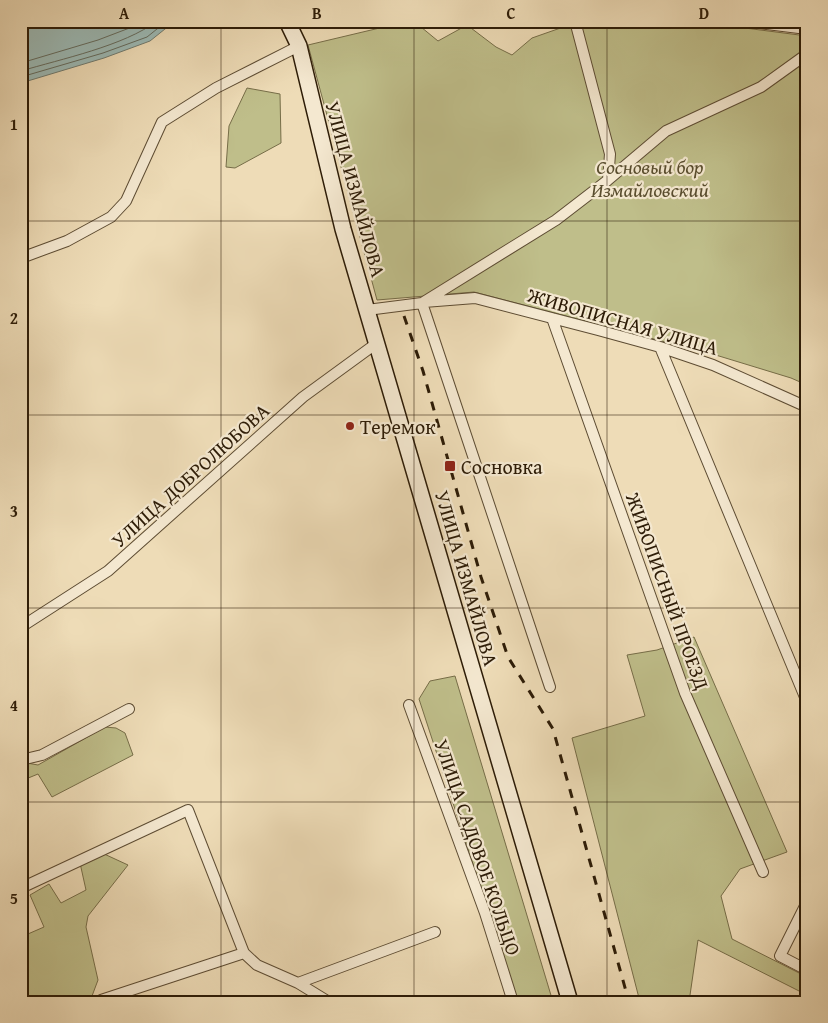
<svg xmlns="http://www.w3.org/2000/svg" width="828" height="1023" font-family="'Gentium Book Plus',serif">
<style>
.green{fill:#bfbe8a;stroke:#766d48}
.water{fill:#9cbab6;stroke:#707b70}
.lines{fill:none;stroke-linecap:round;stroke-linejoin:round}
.shore{stroke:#646b5e;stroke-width:1}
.street-casing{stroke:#5d4c33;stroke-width:12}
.secondary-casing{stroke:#2d1c07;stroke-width:18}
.street{stroke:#f4e8d0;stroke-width:10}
.secondary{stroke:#f4e8d0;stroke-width:15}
.rail{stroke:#2d1c07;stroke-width:3;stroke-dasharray:9 9;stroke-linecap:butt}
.grid{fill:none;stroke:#2d1c07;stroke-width:1;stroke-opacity:0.55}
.poi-dot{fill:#8f2418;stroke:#f4e8d0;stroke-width:2}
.labels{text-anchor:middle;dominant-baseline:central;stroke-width:4.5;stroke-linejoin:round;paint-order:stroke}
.park-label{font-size:20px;font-style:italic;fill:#594d2e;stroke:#f4e8d0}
.street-label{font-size:20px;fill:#2d1c07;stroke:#f4e8d0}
.poi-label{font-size:20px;fill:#2d1c07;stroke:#f4e8d0;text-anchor:start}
.neatline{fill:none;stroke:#2d1c07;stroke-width:2}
.grid-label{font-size:16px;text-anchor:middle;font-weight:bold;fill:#2d1c07}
</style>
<rect width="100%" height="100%" fill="#eedcb7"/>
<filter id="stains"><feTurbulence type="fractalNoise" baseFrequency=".004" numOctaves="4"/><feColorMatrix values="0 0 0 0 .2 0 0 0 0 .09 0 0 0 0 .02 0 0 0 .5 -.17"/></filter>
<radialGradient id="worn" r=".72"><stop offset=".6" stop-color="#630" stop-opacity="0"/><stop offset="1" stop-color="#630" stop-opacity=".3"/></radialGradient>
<path class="green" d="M573 21H718L745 28 807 36V385L791 378 719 356 474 292 377 300 308 45 388 26 421 27 438 41 467 25 496 47 512 55 532 38 569 25Z
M247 88 280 94 281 143 235 168 226 167 229 126Z
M694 637 787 852 740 869 721 896 732 939 807 977V995L698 940 689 1002H640L572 738 645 716 627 655 657 650Z
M455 676 553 1002H518L419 699 430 681Z
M105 727 116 728 125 733 133 755 52 797 38 774 21 781V765L27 763 38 765Z
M102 853 128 865 88 916 86 927 98 980 92 996 79 1002H21V937L44 927 30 895 49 884 61 903 86 890 80 863Z"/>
<path class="water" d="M21 21H175L150 41 104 58 21 83Z"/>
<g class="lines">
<path class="shore" d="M21 63 98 40 140 24 144 21
M21 71C61 59 124 46 157 21
M21 77 103 53 147 37 167 21"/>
<g class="street-casing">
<path id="street" d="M575 21 610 154 608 180
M743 21 807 29
M21 258 67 241 111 217 126 201 162 122 216 88 299 46
M424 302 475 298 598 330 660 347 713 365 807 407
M422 303 556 220 608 180 666 131 761 87 807 54
M367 310 422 303 550 687
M552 318 685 693 763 872
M660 347 807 702
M21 627 108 571 303 397 377 343
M409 705 485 913 513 1002
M21 760 42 755 129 709
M21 888 188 810 244 953 257 965 298 983 329 1002
M807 902 780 956 807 970
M298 983 435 932
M102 1002 101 1000 244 953"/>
</g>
<g class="secondary-casing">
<path id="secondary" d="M287 21 299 46 343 229 570 1002"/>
</g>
<use href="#street" class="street"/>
<use href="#secondary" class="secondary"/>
<path class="rail" d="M404 316 423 371 481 577 508 657 553 729 629 1002"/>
</g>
<path class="grid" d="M221 21V1002M414 21V1002M607 21V1002M21 221H807M21 415H807M21 608H807M21 802H807"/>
<g class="poi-dot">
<circle cx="350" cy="426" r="5"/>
<rect x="444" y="460" width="12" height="12" rx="2.5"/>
</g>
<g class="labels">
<g class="park-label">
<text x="650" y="166">Сосновый бор<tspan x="650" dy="23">Измайловский</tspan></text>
</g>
<g class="street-label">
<text transform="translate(356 189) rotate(75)">УЛИЦА ИЗМАЙЛОВА</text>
<text transform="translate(623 321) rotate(16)">ЖИВОПИСНАЯ УЛИЦА</text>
<text transform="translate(190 475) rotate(-42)">УЛИЦА ДОБРОЛЮБОВА</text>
<text transform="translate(467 578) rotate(74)">УЛИЦА ИЗМАЙЛОВА</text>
<text transform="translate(668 591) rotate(70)">ЖИВОПИСНЫЙ ПРОЕЗД</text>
<text transform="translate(478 847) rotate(71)">УЛИЦА САДОВОЕ КОЛЬЦО</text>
</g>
<g class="poi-label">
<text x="360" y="426">Теремок</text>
<text x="461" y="466">Сосновка</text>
</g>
</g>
<rect width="828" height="1023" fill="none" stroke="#eedcb7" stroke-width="55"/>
<rect x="28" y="28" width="772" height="968" class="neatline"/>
<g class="grid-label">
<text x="124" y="19">A</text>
<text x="317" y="19">B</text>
<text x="511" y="19">C</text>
<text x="704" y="19">D</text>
<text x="14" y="130">1</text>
<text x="14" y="324">2</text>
<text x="14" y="517">3</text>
<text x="14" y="711">4</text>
<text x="14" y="904">5</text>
</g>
<rect width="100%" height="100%" filter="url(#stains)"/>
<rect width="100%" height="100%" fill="url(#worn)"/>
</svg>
